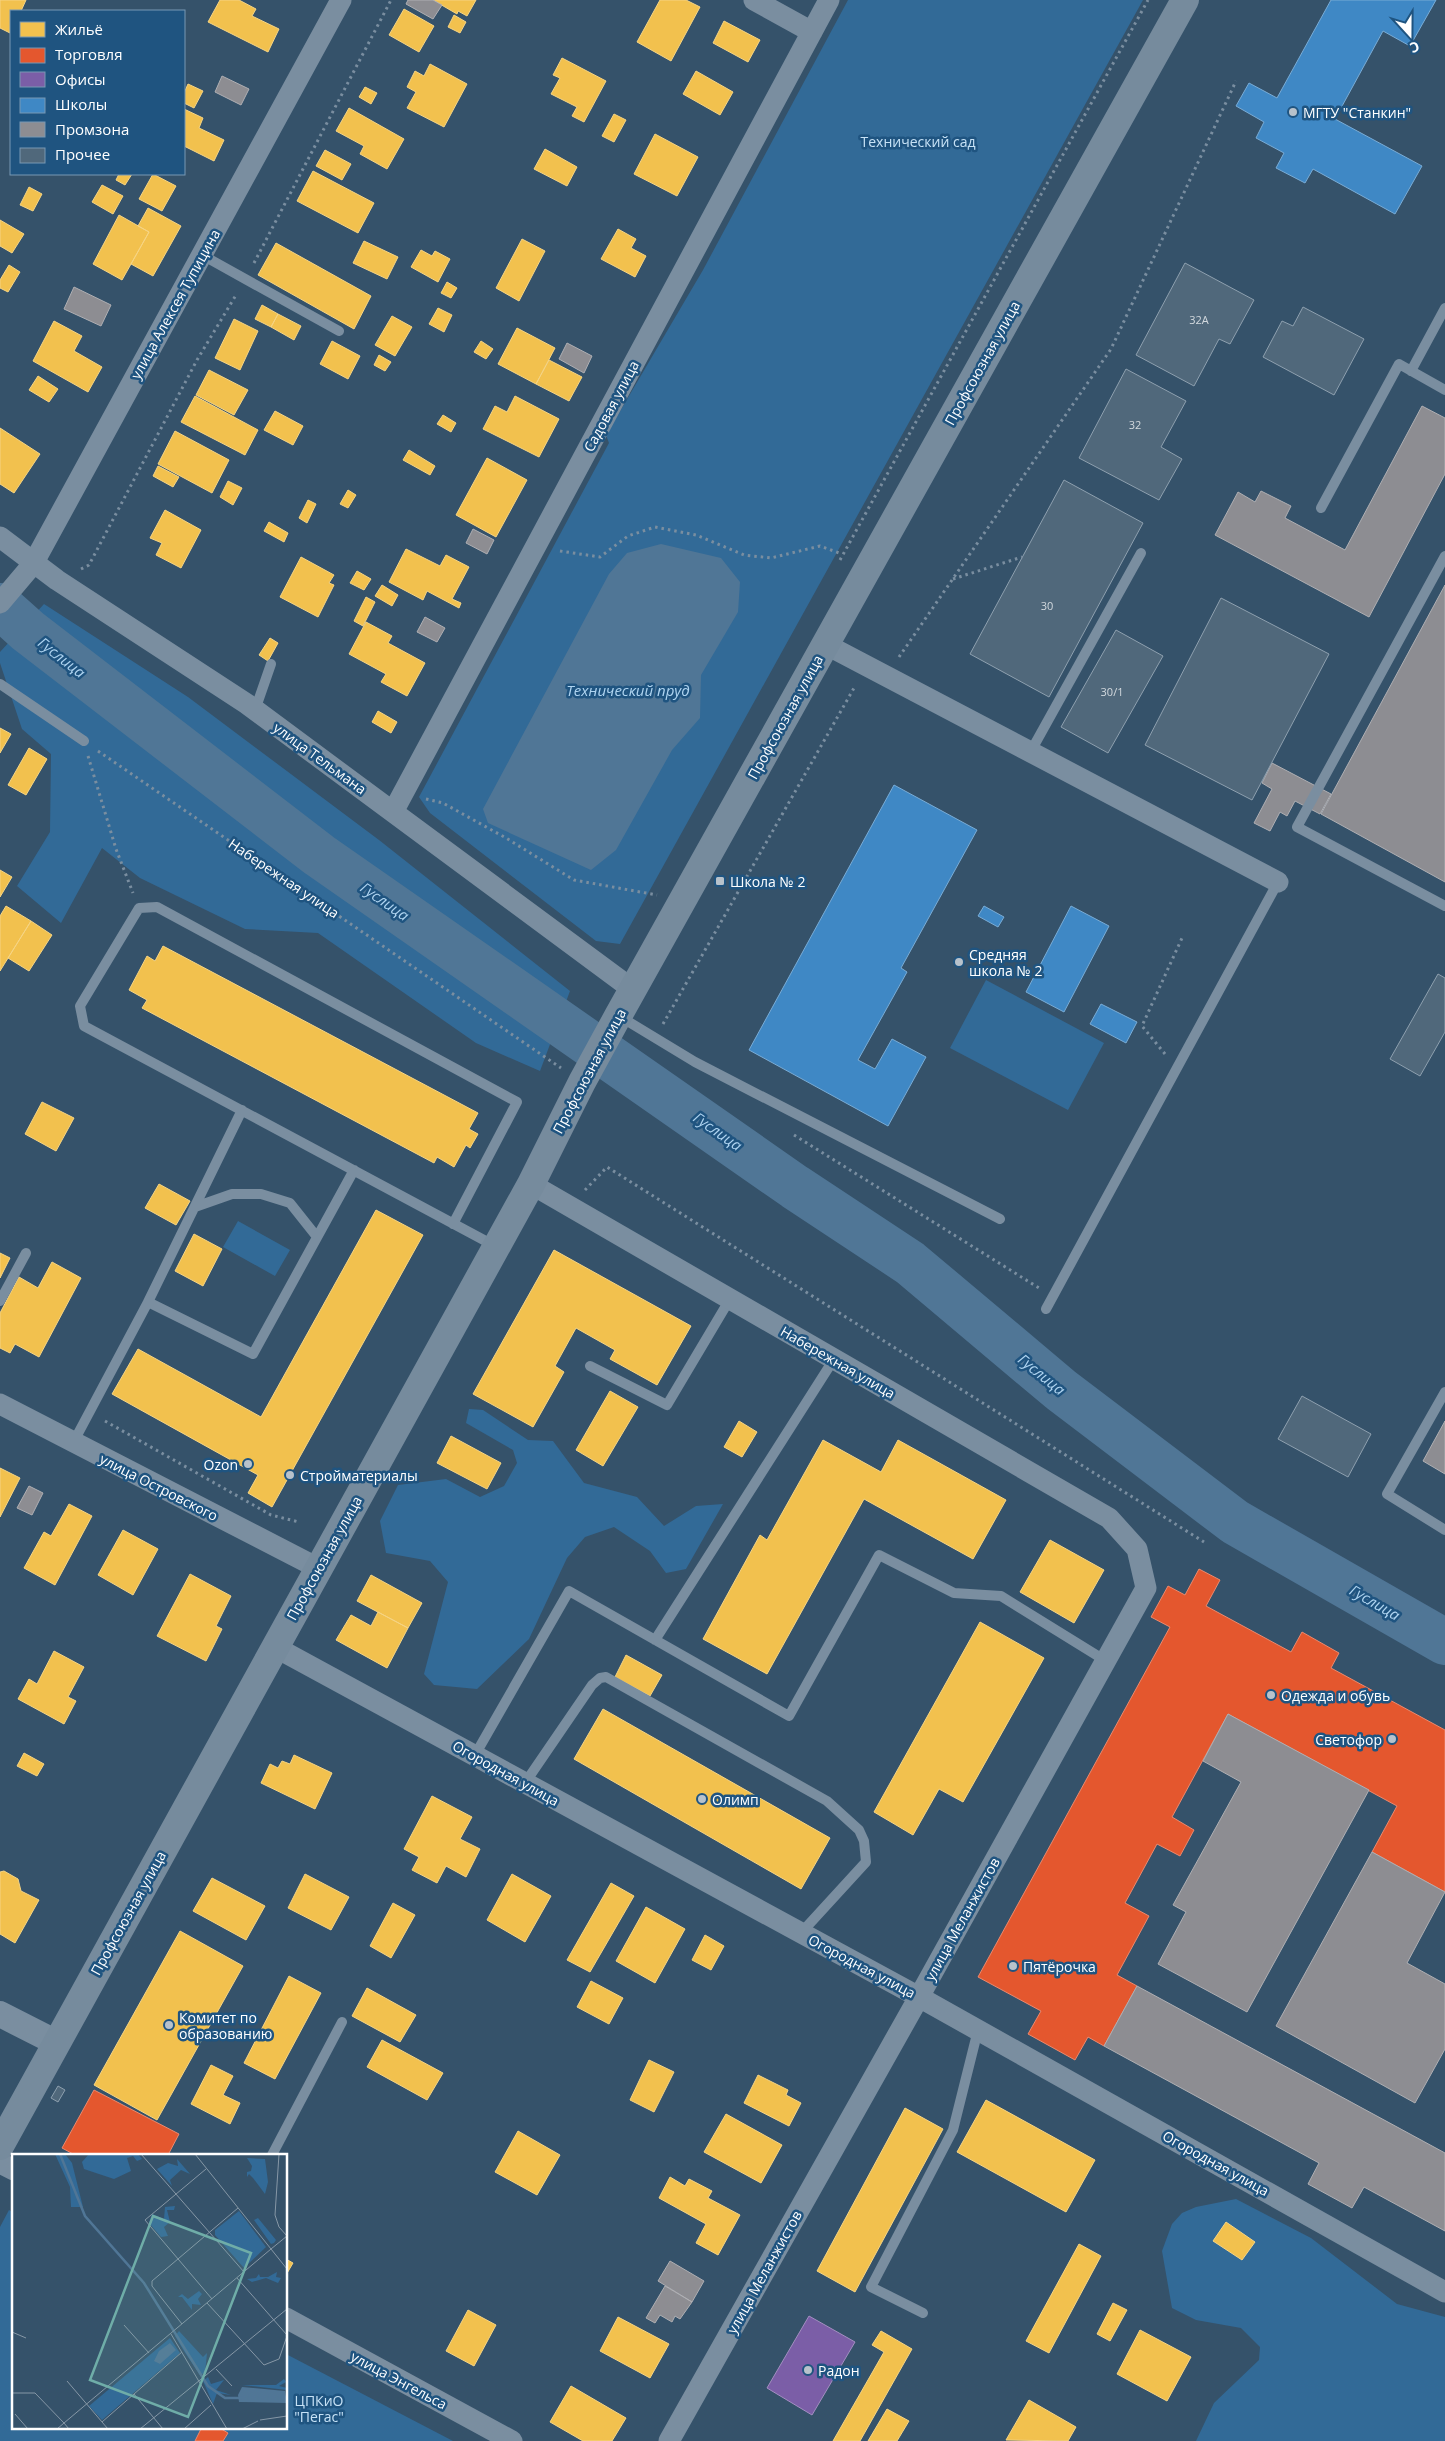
<svg xmlns="http://www.w3.org/2000/svg" width="1445" height="2441" font-family="'Open Sans',sans-serif">
<style>
.green{fill:#326a97}
.water{fill:#507696}
.homes{fill:#f2c14e;stroke:#f6d483}
.shops{fill:#e4572e;stroke:#ec896d}
.offices{fill:#7b5ea7;stroke:#a38ec1}
.schools{fill:#3f88c5;stroke:#79acd6}
.industry{fill:#8d8d92;stroke:#afafb3}
.lines{fill:none;stroke-linecap:round;stroke-linejoin:round}
.river{stroke:#507696;stroke-width:46}
.building{fill:#50687b;stroke:#8ea0af}
.path{stroke:#7a8ea0;stroke-width:3;stroke-dasharray:2.5 4;stroke-linecap:butt}
.service{stroke:#7a8ea0;stroke-width:10}
.minor{stroke:#7a8ea0;stroke-width:21}
.tertiary{stroke:#7a8ea0;stroke-width:26}
.secondary{stroke:#768b9d;stroke-width:28}
.poi-dot{fill:#b8c2cb;stroke:#1f5480;stroke-width:2}
.labels{text-anchor:middle;dominant-baseline:central;stroke-width:5;stroke-linejoin:round;paint-order:stroke}
.number-label{font-size:11px;fill:#d3d9de}
.poi-label{font-size:14px;fill:#fff;stroke:#1f5480;text-anchor:start}
.park-label{font-size:14px;fill:#c7e2f6;stroke:#1f5480}
.street-label{font-size:14px;fill:#fff;stroke:#1f5480}
.water-label{font-size:15px;font-style:italic;fill:#afd4f0;stroke:#1f5480}
.inset-river{fill:none;stroke:#507696;stroke-width:2.5}
.inset-road{fill:none;stroke:#8697a6;stroke-width:1}
.view{fill:#6fada8;fill-opacity:0.15;stroke:#6fada8;stroke-width:2.5}
.inset-edge{fill:none;stroke:#fff;stroke-width:2.5}
</style>
<rect width="100%" height="100%" fill="#35526a"/>
<path class="green" d="M848 0H1143L620 944 596 941 430 813 419 797 609 443 606 435 703 270Z
M44 604 188 697 379 840 570 991 540 1071 476 1043 318 933 245 929 140 878 102 848 61 923 17 886 50 832 51 754 22 729 0 663V652Z
M986 980 1104 1043 1068 1110 950 1048Z
M238 1221 290 1250 275 1276 223 1247Z
M469 1409 483 1410 528 1440 553 1441 584 1483 637 1497 664 1526 696 1506 723 1504 686 1569 666 1573 650 1551 614 1527 585 1537 567 1558 529 1639 477 1689 434 1685 424 1674 448 1582 430 1561 386 1553 380 1521 398 1485 446 1479 480 1497 504 1486 517 1463 513 1450 466 1423Z
M1236 2199 1311 2238 1397 2304 1445 2317V2441H1196L1214 2403 1259 2360 1260 2347 1241 2328 1196 2320 1172 2308 1162 2251 1172 2224 1182 2213 1196 2207Z
M9 2210 14 2213V2427H286V2354L453 2441H0V2227Z"/>
<path class="water" d="M661 544 721 558 740 582 738 612 701 675 700 718 672 750 616 850 591 870 488 823 483 809 609 574 627 553Z"/>
<path class="homes" d="M0 0H26L21 11H11L10 33 0 28Z
M220 0H239L256 9 252 16 279 29 268 52 208 22Z
M433 0H476L467 16 458 11 457 14Z
M660 0H686L700 7 671 61 637 42Z
M404 9 434 26 419 52 389 35Z
M454 15 466 22 460 33 448 27Z
M724 21 760 40 748 62 713 43Z
M562 58 606 81 584 122 572 116 577 107 551 94 560 78 553 75Z
M430 64 467 84 444 127 407 108 416 92 407 87 415 71 424 76Z
M696 71 733 92 720 115 683 94Z
M188 84 203 91 194 108 184 103V93Z
M365 87 377 93 371 104 359 97Z
M349 108 404 139 387 169 360 154 364 146 336 131Z
M184 109 203 118 199 128 224 140 214 161 184 146Z
M614 114 626 120 614 142 602 136Z
M655 134 698 157 677 196 634 174Z
M545 149 577 167 567 186 534 169Z
M325 150 351 164 342 180 316 166Z
M313 171 374 203 358 233 297 201Z
M119 174H132L125 185 116 180Z
M153 174 176 186 162 211 139 199Z
M102 185 123 196 113 214 92 202Z
M29 187 42 194 33 211 20 205Z
M148 208 181 226 153 276 131 264 149 232 138 226Z
M119 215 149 232 122 280 93 264Z
M0 220 24 234 12 253 0 246Z
M618 229 636 239 631 248 646 256 635 277 601 259Z
M522 239 545 251 519 301 496 288Z
M364 241 398 257 387 279 353 263Z
M276 243 371 296 354 329 258 275Z
M421 250 432 256 435 251 450 259 438 282 411 267Z
M9 265 20 272 8 292 0 288V280Z
M447 282 457 288 451 298 441 293Z
M262 305 278 314 271 327 255 319Z
M438 308 452 315 444 332 429 324Z
M278 314 301 326 294 340 271 327Z
M392 316 412 327 395 356 375 345Z
M234 319 258 331 240 370 215 358Z
M54 321 82 336 74 351 102 367 88 392 33 361Z
M517 328 555 348 536 384 498 364Z
M332 341 360 356 348 379 320 364Z
M481 341 493 349 486 359 474 352Z
M379 355 391 362 385 371 374 365Z
M549 360 582 377 569 401 536 384Z
M209 370 248 390 234 415 196 395Z
M38 376 58 389 49 402 29 390Z
M195 396 258 430 245 455 181 422Z
M515 396 559 419 539 457 483 429 495 406 507 412Z
M275 411 303 426 293 445 264 430Z
M443 415 456 423 451 432 437 424Z
M0 428 40 454 14 493 0 484Z
M175 431 229 460 212 493 158 464Z
M409 450 435 466 430 475 403 460Z
M487 458 527 480 496 537 456 515Z
M158 466 179 477 173 487 153 476Z
M228 481 242 488 233 505 220 497Z
M348 490 356 495 348 508 340 504Z
M308 500 316 504 307 523 299 518Z
M165 510 201 530 181 568 156 555 162 543 150 538Z
M269 522 288 533 284 542 264 531Z
M406 549 440 566 446 555 469 567 452 599 461 603 459 608 427 591 423 600 389 582Z
M301 557 334 575 329 583 334 585 318 617 280 597Z
M357 571 371 579 364 590 350 583Z
M382 585 398 595 392 606 375 596Z
M366 597 375 602 363 626 354 621Z
M366 622 392 636 388 643 425 663 407 696 381 682 386 674 349 654Z
M270 638 278 643 268 661 259 655Z
M378 711 397 722 391 733 372 722Z
M0 728 11 734 0 753Z
M29 748 47 759 26 795 8 785Z
M0 870 12 877 0 897Z
M6 906 31 921 0 971V916Z
M31 921 52 935 29 971 8 958Z
M163 946 478 1113 469 1129 478 1134 470 1148 466 1145 454 1167 437 1157 434 1163 142 1008 147 1000 129 990 147 956 155 961Z
M42 1102 74 1118 56 1151 25 1134Z
M159 1184 190 1201 176 1225 145 1208Z
M376 1210 423 1235 272 1507 248 1493 258 1475 112 1394 138 1349 261 1417Z
M194 1234 222 1249 203 1286 175 1271Z
M554 1250 691 1326 657 1385 610 1359 615 1350 576 1328 555 1366 564 1372 533 1427 473 1394Z
M0 1253 10 1258 0 1278Z
M52 1262 81 1278 39 1357 15 1344 10 1353 0 1348V1313L19 1277 38 1288Z
M610 1391 638 1407 603 1466 576 1450Z
M739 1421 757 1432 742 1457 724 1447Z
M451 1436 501 1463 487 1489 437 1463Z
M823 1440 881 1472 898 1440 1006 1500 973 1559 864 1499 767 1674 703 1639 760 1535 767 1540Z
M0 1468 20 1478 0 1517Z
M69 1504 92 1516 55 1585 24 1568 44 1532 51 1536Z
M123 1530 158 1549 133 1595 98 1575Z
M1050 1540 1104 1570 1074 1623 1020 1592Z
M190 1574 231 1596 216 1626 222 1629 206 1661 157 1636Z
M371 1575 422 1603 408 1628 357 1601Z
M378 1612 408 1628 387 1668 336 1640 351 1615 371 1626Z
M980 1622 1044 1658 963 1802 939 1789 913 1835 874 1812Z
M54 1651 84 1667 68 1697 76 1701 64 1724 18 1699 29 1679 37 1684Z
M626 1655 662 1675 650 1696 615 1677Z
M603 1709 830 1838 801 1889 574 1759Z
M24 1753 44 1764 37 1776 17 1766Z
M294 1755 332 1773 315 1809 261 1783 270 1764 278 1768 282 1761 290 1764Z
M432 1796 472 1817 460 1839 480 1849 466 1877 446 1866 437 1883 412 1870 419 1857 404 1849Z
M4 1871 18 1879 21 1891 39 1900 15 1943 0 1934V1872Z
M305 1874 349 1897 331 1930 288 1908Z
M512 1874 551 1896 525 1942 487 1920Z
M212 1878 265 1906 246 1940 193 1911Z
M611 1883 634 1896 590 1972 567 1960Z
M393 1903 415 1915 391 1958 370 1946Z
M646 1907 685 1929 655 1983 616 1961Z
M180 1931 243 1966 157 2120 94 2085Z
M705 1935 724 1946 711 1970 692 1960Z
M289 1976 321 1993 275 2079 244 2063Z
M591 1981 623 1998 609 2024 577 2007Z
M367 1988 416 2015 400 2042 352 2016Z
M382 2040 443 2073 427 2100 367 2067Z
M649 2060 674 2072 654 2112 630 2100Z
M211 2065 233 2076 223 2095 240 2103 230 2124 191 2104Z
M758 2075 788 2090 786 2095 801 2103 789 2126 744 2103Z
M986 2100 1095 2160 1066 2212 957 2152Z
M905 2108 943 2129 855 2292 817 2271Z
M726 2114 782 2145 761 2183 704 2152Z
M518 2131 560 2155 537 2195 495 2172Z
M670 2177 685 2186 689 2179 712 2191 708 2198 740 2215 718 2255 696 2243 706 2224 659 2198Z
M1226 2222 1255 2242 1242 2260 1213 2241Z
M1079 2244 1101 2256 1049 2353 1026 2341Z
M286 2259 293 2263 286 2275Z
M1113 2303 1127 2310 1110 2341 1097 2334Z
M468 2310 496 2325 474 2366 446 2351Z
M618 2317 669 2344 650 2378 600 2351Z
M1140 2330 1191 2357 1167 2401 1117 2374Z
M881 2331 912 2349 860 2441H833L884 2352 872 2345Z
M571 2386 626 2418 612 2441H583L550 2422Z
M1029 2400 1076 2427 1068 2441 1006 2440Z
M887 2409 909 2421 897 2441H868Z"/>
<path class="shops" d="M1199 1569 1220 1580 1206 1606 1291 1652 1302 1632 1339 1653 1331 1668 1445 1730V1892L1372 1852 1397 1806 1228 1714 1172 1817 1194 1830 1180 1856 1157 1844 1125 1903 1149 1916 1117 1975 1137 1986 1104 2046 1088 2037 1075 2060 1028 2034 1041 2011 978 1977 1170 1627 1151 1617 1168 1586 1185 1595Z
M94 2090 179 2134 168 2155H75L62 2148Z
M202 2427H218L228 2433 223 2441H195Z"/>
<path class="offices" d="M809 2316 855 2342 812 2415 767 2388Z"/>
<path class="schools" d="M1331 0H1436L1410 46 1383 31 1335 119 1422 166 1395 214 1313 169 1305 183 1276 168 1284 153 1256 138 1264 122 1236 106 1249 83 1277 98Z
M894 785 977 830 901 968 907 972 858 1060 875 1069 892 1039 926 1057 888 1126 749 1050Z
M984 906 1004 917 998 927 978 916Z
M1071 906 1109 926 1064 1012 1026 992Z
M1101 1004 1137 1022 1126 1043 1090 1024Z"/>
<path class="industry" d="M408 0H433L442 5 433 19 406 4Z
M222 76 249 89 241 105 215 92Z
M74 287 111 305 101 326 64 309Z
M567 343 592 356 584 373 559 359Z
M1422 406 1445 418V474L1369 617 1215 535 1238 492 1255 502 1261 491 1291 506 1285 518 1345 550Z
M473 529 494 540 487 554 466 543Z
M1445 585V882L1321 814Z
M425 617 445 628 437 642 417 632Z
M1272 763 1331 794 1320 814 1295 801 1287 816 1280 812 1270 831 1254 823 1272 789 1262 783Z
M1445 1421V1474L1423 1461Z
M29 1486 43 1493 32 1515 17 1508Z
M1228 1714 1369 1790 1247 2012 1158 1964 1186 1912 1173 1905 1241 1782 1203 1761Z
M1372 1852 1445 1892 1407 1963 1445 1984V2049L1415 2103 1276 2026Z
M1137 1986 1445 2153V2231L1364 2187 1352 2208 1308 2184 1319 2163 1104 2046Z
M670 2261 704 2281 692 2302 658 2281Z
M665 2286 692 2302 680 2319 675 2316 672 2322 660 2315 655 2323 646 2318Z"/>
<g class="lines">
<path class="river" d="M0 606 28 631 319 855 795 1187 910 1263 1061 1390 1235 1522 1445 1642"/>
</g>
<path class="building" d="M1185 263 1254 300 1230 344 1219 339 1194 386 1136 355Z
M1303 307 1364 339 1334 395 1263 357 1282 321 1293 326Z
M1126 369 1186 401 1161 447 1182 459 1159 500 1079 458Z
M1064 480 1143 523 1049 697 970 654Z
M1221 598 1329 654 1252 800 1145 745Z
M1116 630 1163 656 1108 753 1061 727Z
M1438 974 1445 978V1032L1420 1076 1390 1059Z
M1302 1396 1371 1434 1348 1477 1278 1439Z
M58 2086 65 2090 58 2102 51 2098Z"/>
<g class="lines">
<path class="path" d="M254 263 391 0
M560 551 600 557 628 536 655 527 696 535 744 555 771 558 820 546 842 554
M840 560 1148 0
M81 569 89 565 197 360 236 295
M953 579 1022 557
M899 657 1111 349 1236 81
M98 751 561 1068
M88 756 116 849 133 893
M426 799 443 803 506 838 574 880 657 895
M663 1024 854 688 856 690
M1165 1054 1142 1026 1182 938
M794 1135 1039 1288
M585 1190 607 1167 1204 1542
M105 1421 271 1515 299 1522"/>
<path class="service" d="M202 255 339 331
M1411 371 1445 308
M1321 508 1399 364 1445 390
M1445 556 1297 827 1445 906
M0 684 84 741
M255 710 271 664
M1031 751 1141 553
M619 1016 695 1062 1000 1219
M195 1207 232 1194H261L290 1203 317 1237
M453 1224 517 1102 157 907 139 908 80 1006 84 1026C221 1099 358 1173 495 1246
M0 1301 26 1253
M148 1302 242 1110
M1046 1309 1278 882
M590 1366 667 1405 730 1299
M1445 1392 1387 1494 1445 1530
M73 1443 148 1302 253 1354 354 1170
M655 1640 834 1359
M475 1755 569 1591 789 1716 879 1555 954 1593 1001 1596 1106 1661
M525 1783 592 1685 600 1678 606 1677 827 1801 859 1830 864 1841 866 1862 801 1933
M272 2155 342 2022
M923 2313 871 2287 953 2130 978 2030"/>
<path class="minor" d="M754 0 812 32
M0 537 57 580 247 704 632 989
M0 603 33 564 341 0
M825 644 1278 882
M393 812 829 0
M531 1184 1109 1518 1137 1549 1146 1588 919 1997 669 2441
M0 1404 318 1568
M275 1647 919 1997 1445 2292
M0 2163 14 2170
M286 2318 512 2441"/>
<path class="tertiary" d="M0 2014 57 2043"/>
<path class="secondary" d="M0 2146 531 1184 582 1082 618 1016 1185 0"/>
</g>
<g class="poi-dot">
<circle cx="1293" cy="112" r="5"/>
<rect x="715" y="876" width="10" height="10" rx="2.5"/>
<circle cx="959" cy="962" r="5"/>
<circle cx="248" cy="1464" r="5"/>
<circle cx="290" cy="1475" r="5"/>
<circle cx="1271" cy="1695" r="5"/>
<circle cx="1392" cy="1739" r="5"/>
<circle cx="702" cy="1799" r="5"/>
<circle cx="1013" cy="1966" r="5"/>
<circle cx="169" cy="2025" r="5"/>
<circle cx="808" cy="2370" r="5"/>
</g>
<g class="labels">
<g class="number-label">
<text x="1199" y="319">32А</text>
<text x="1135" y="424">32</text>
<text x="1047" y="605">30</text>
<text x="1112" y="691">30/1</text>
</g>
<g class="poi-label">
<text x="1303" y="112">МГТУ "Станкин"</text>
<text x="730" y="881">Школа № 2</text>
<text x="969" y="954">Средняя<tspan x="969" dy="16">школа № 2</tspan></text>
<text x="238" y="1464" text-anchor="end">Ozon</text>
<text x="300" y="1475">Стройматериалы</text>
<text x="1281" y="1695">Одежда и обувь</text>
<text x="1382" y="1739" text-anchor="end">Светофор</text>
<text x="712" y="1799">Олимп</text>
<text x="1023" y="1966">Пятёрочка</text>
<text x="179" y="2017">Комитет по<tspan x="179" dy="16">образованию</tspan></text>
<text x="818" y="2370">Радон</text>
</g>
<g class="park-label">
<text x="918" y="141">Технический сад</text>
<text x="319" y="2400">ЦПКиО<tspan x="319" dy="16">"Пегас"</tspan></text>
</g>
<g class="street-label">
<text transform="translate(175 304) rotate(-61)">улица Алексея Тупицина</text>
<text transform="translate(982 363) rotate(-61)">Профсоюзная улица</text>
<text transform="translate(611 406) rotate(-62)">Садовая улица</text>
<text transform="translate(785 717) rotate(-61)">Профсоюзная улица</text>
<text transform="translate(320 758) rotate(36)">улица Тельмана</text>
<text transform="translate(284 878) rotate(34)">Набережная улица</text>
<text transform="translate(589 1071) rotate(-62)">Профсоюзная улица</text>
<text transform="translate(838 1362) rotate(30)">Набережная улица</text>
<text transform="translate(159 1487) rotate(27)">улица Островского</text>
<text transform="translate(324 1558) rotate(-61)">Профсоюзная улица</text>
<text transform="translate(506 1773) rotate(29)">Огородная улица</text>
<text transform="translate(128 1913) rotate(-61)">Профсоюзная улица</text>
<text transform="translate(962 1919) rotate(-61)">улица Меланжистов</text>
<text transform="translate(862 1966) rotate(28)">Огородная улица</text>
<text transform="translate(1216 2163) rotate(29)">Огородная улица</text>
<text transform="translate(764 2272) rotate(-61)">улица Меланжистов</text>
<text transform="translate(399 2380) rotate(28)">улица Энгельса</text>
</g>
<g class="water-label">
<text transform="translate(62 657) rotate(38)">Гуслица</text>
<text x="628" y="690">Технический пруд</text>
<text transform="translate(385 901) rotate(35)">Гуслица</text>
<text transform="translate(718 1131) rotate(35)">Гуслица</text>
<text transform="translate(1042 1374) rotate(39)">Гуслица</text>
<text transform="translate(1375 1602) rotate(30)">Гуслица</text>
</g>
</g>
<g transform="translate(12 2154)">
<rect width="275" height="275" fill="#35526a"/>
<path d="M43 0H53L60 9 71 53H59L58 33ZM77 0H126L130 5 125 7 121 2 115 4 119 17 102 25 72 15 70 8ZM235 4 253 5 256 28 253 40 241 24 237 20 235 23V18L239 17 240 12ZM165 5 178 20 169 16 158 26 160 32 145 15 156 9 166 12ZM163 52 162 56H155L158 68 152 73 156 82 149 83 137 69 140 60 152 65 153 53ZM227 57 254 93 232 114 203 81V76ZM246 64 264 86 262 89 259 90 242 66ZM265 118 264 123 269 124 266 129 254 124 240 128 235 125 244 124 247 120 248 123H256ZM187 137 190 140 186 145 189 151 180 150V156L170 143H166L170 140 176 145ZM167 177 191 203 195 199 193 219 188 221 172 197 163 182ZM158 184 168 199 90 266 77 252ZM196 223 199 230 212 226 204 236 219 241 205 239 201 250 191 227ZM272 225 274 228 267 232 275 234V236L230 231H264Z" fill="#326a97"/>
<path d="M158 189 164 196 148 210 142 207 147 197ZM230 233 273 237 275 249 227 248 226 241Z" fill="#507696"/>
<path class="inset-river" d="M48 0 73 62 132 129 196 232 213 244H230"/>
<path class="inset-road" d="M129 0 232 118M183 0 275 115M267 0 263 61 267 73 275 82M194 15 133 66 200 145M259 95 275 82M225 124 275 181M195 149 252 211 267 205 275 182M170 170 140 132V127L226 54M112 171 137 199M0 178 14 184M159 180 215 275M204 215 220 232M55 227 96 275M0 239H23L52 269 259 95M122 240 151 275M3 260 16 275M248 266 275 262M90 268 170 198M45 275 52 269 57 275M128 275 275 155M172 275 199 251M230 275 246 267"/>
<path class="view" d="M141 62 239 99 176 263 78 226Z"/>
<rect width="275" height="275" class="inset-edge"/>
</g>
<rect x="10" y="10" width="175" height="165" fill="#1f5480" stroke="#7998b3"/>
<rect x="20" y="22" width="25" height="15" fill="#f2c14e" stroke="#7998b3"/>
<text x="55" y="35" font-size="15" fill="#ffffff">Жильё</text>
<rect x="20" y="48" width="25" height="15" fill="#e4572e" stroke="#7998b3"/>
<text x="55" y="60" font-size="15" fill="#ffffff">Торговля</text>
<rect x="20" y="72" width="25" height="15" fill="#7b5ea7" stroke="#7998b3"/>
<text x="55" y="85" font-size="15" fill="#ffffff">Офисы</text>
<rect x="20" y="98" width="25" height="15" fill="#3f88c5" stroke="#7998b3"/>
<text x="55" y="110" font-size="15" fill="#ffffff">Школы</text>
<rect x="20" y="122" width="25" height="15" fill="#8d8d92" stroke="#7998b3"/>
<text x="55" y="135" font-size="15" fill="#ffffff">Промзона</text>
<rect x="20" y="148" width="25" height="15" fill="#50687b" stroke="#7998b3"/>
<text x="55" y="160" font-size="15" fill="#ffffff">Прочее</text>
<g transform="translate(1410 35) rotate(159)" stroke="#1f5480" stroke-width="4" paint-order="stroke">
<path d="M0-4L9 19L0 12L-9 19Z" fill="#ffffff"/>
<text y="-8" font-size="14" font-weight="bold" text-anchor="middle" fill="#ffffff">С</text>
</g>
</svg>
